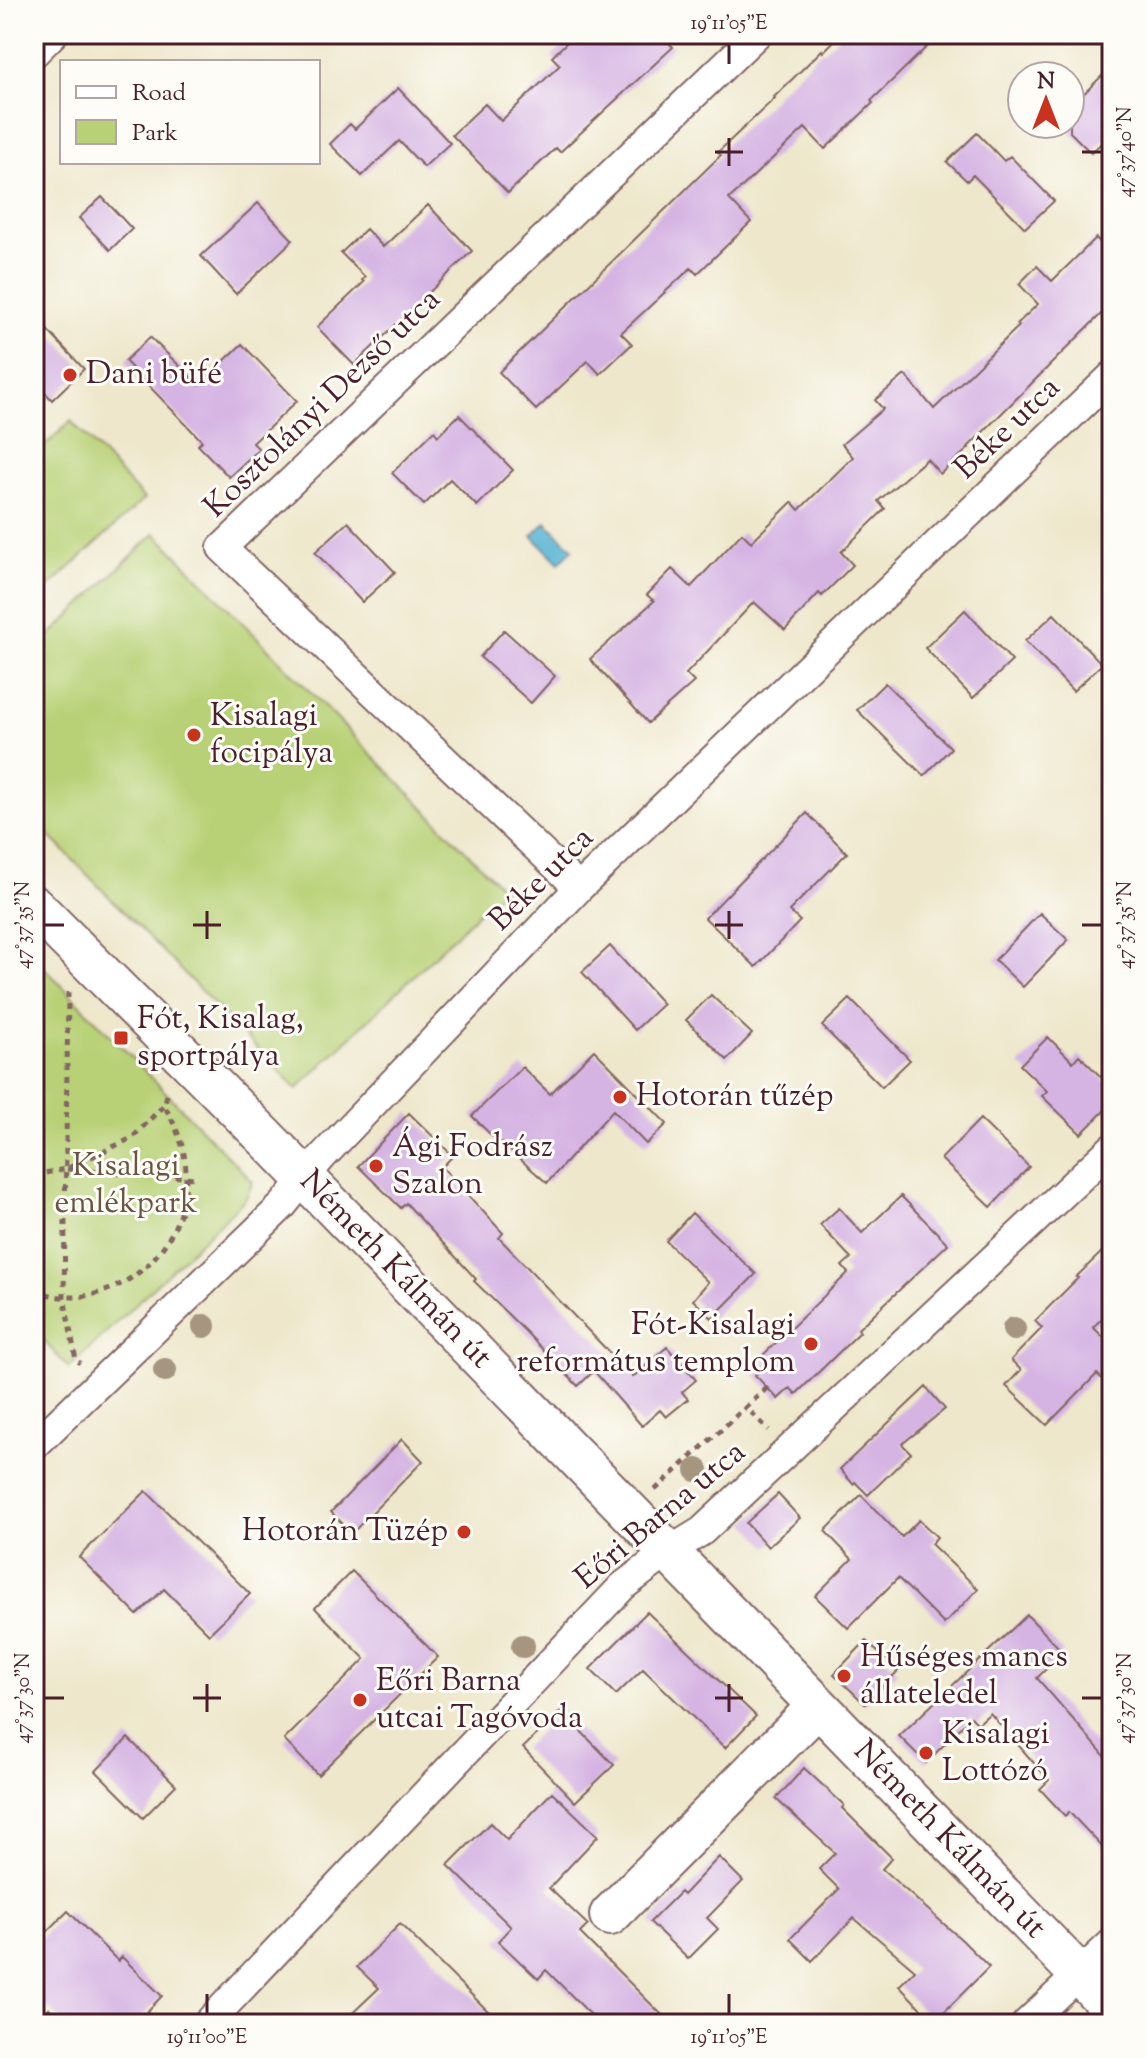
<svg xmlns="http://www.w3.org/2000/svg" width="1146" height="2058" font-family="'Sorts Mill Goudy',serif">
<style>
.green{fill:#b8d176;stroke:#817850;stroke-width:2}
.water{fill:#54b3d2;stroke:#4f697e;stroke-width:2}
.building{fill:#d5b4e3}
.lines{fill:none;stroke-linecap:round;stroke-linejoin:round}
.street-casing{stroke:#836563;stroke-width:32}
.secondary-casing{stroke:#836563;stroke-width:44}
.path{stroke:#836563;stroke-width:5;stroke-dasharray:6 6;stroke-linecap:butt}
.street{stroke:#fff;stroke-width:28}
.secondary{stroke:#fff;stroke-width:40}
.tree{fill:#a69680}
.ticks{fill:none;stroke:#4a1f2b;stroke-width:3}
.poi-dot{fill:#c8321e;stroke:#fdfcf7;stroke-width:3}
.labels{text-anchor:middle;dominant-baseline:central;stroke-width:6;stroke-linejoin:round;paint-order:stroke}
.poi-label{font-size:32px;fill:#4a1f2b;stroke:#fdfcf7;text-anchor:start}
.street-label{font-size:32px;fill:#4a1f2b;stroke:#fdfcf7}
.park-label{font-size:32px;fill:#6b5442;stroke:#fdfcf7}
.neatline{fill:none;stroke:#4a1f2b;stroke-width:3}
.ticks-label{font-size:20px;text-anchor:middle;fill:#4a1f2b}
</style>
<rect width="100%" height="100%" fill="#fdfcf7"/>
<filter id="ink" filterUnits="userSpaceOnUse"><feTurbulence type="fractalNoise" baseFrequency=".0125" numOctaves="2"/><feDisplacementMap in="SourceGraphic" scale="16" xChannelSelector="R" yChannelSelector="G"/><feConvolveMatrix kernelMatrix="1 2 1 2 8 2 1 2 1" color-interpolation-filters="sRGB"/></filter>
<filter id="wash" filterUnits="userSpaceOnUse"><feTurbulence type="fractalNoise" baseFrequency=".006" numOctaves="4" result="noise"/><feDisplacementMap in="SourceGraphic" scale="32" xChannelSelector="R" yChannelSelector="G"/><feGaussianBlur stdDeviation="1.8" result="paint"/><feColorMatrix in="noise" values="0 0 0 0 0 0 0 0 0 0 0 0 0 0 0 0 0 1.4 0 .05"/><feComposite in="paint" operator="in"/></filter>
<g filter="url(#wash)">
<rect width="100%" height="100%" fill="#eee7cb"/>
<path class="green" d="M71 421 144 499 34 601V456Z
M155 533 503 889 297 1089 34 820V651Z
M34 957 253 1182 246 1198 69 1368 34 1331Z"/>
<path class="water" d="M546 522 573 549 559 563 532 536Z"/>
<g id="blocks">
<path class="building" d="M575 34H660L673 47 560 152 556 148 508 193 452 135 485 104 501 121 560 65 552 57Z
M841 34H940L871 101 873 103 825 149 805 128 729 199 751 222 697 274 691 268 621 333 632 344 600 374 588 361 536 410 499 372 721 155 718 152 775 98 774 97 822 50 823 52Z
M1112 66V133L1091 153 1070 132V107Z
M398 88 450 143 424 167 399 141 362 176 330 144 350 124 355 129Z
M977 133 1004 161 1010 156 1054 201 1025 228 973 175 967 181 947 162Z
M102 197 132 229 110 250 79 218Z
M258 203 293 240 236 294 201 256Z
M428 205 472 251 354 365 317 327 364 282 362 280 365 277 341 253 366 229 383 247Z
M1096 238 1112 255V303L968 447 969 448 940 474 927 459 878 501 885 509 841 552 853 565 822 596 819 593 785 630 754 602 686 674 694 682 648 723 590 659 654 601 647 595 672 569 691 587 742 533 751 542 792 502 799 510 853 457 842 444 883 409 875 400 905 375 934 409 1019 326 1017 324 1038 304 1019 284 1037 266 1052 281Z
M34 316 84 369 52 400 34 380Z
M150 337 199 385 242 344 297 401 253 443 259 449 229 477 198 445 202 441 125 361Z
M459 415 513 470 477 506 450 479 424 505 392 473 434 431 438 436Z
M348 522 395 572 362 602 315 552Z
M965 610 1012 661 973 698 925 648Z
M1054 614 1102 664 1073 691 1025 641Z
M504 630 555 676 531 703 480 657Z
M885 683 951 748 924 776 857 710Z
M807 813 847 853 789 911 800 921 756 967 705 918Z
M1040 913 1068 940 1023 987 995 960Z
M610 946 663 1004 635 1030 582 972Z
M711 995 752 1034 727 1060 686 1020Z
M850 999 910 1060 882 1087 822 1026Z
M1048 1037 1073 1062 1079 1055 1112 1088V1103L1081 1134 1042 1096 1047 1091 1020 1065Z
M594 1050 667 1124 646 1144 613 1110 547 1183 495 1137 494 1138 472 1116 522 1067 550 1094Z
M409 1113 453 1156 442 1167 503 1233 499 1238 633 1377 667 1347 696 1380 682 1392 688 1399 666 1417 660 1410 642 1426 594 1371 578 1386 525 1331 474 1281 476 1279 406 1203 401 1208 358 1166Z
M980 1119 1029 1167 991 1207 941 1159Z
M901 1196 948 1244 858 1329 860 1332 796 1394 790 1388 778 1399 755 1375 768 1363 762 1356 848 1273 842 1266 851 1258 820 1225 839 1208 862 1233Z
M692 1213 756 1274 712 1318 693 1300 708 1282 666 1241Z
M1112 1242V1309L1093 1327 1112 1346V1388L1097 1374 1047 1425 1006 1386 1021 1370 1011 1360 1042 1328 1035 1321 1078 1278 1076 1277Z
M926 1387 945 1409 902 1444 911 1453 868 1495 855 1482 853 1484 840 1469Z
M402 1439 423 1461 352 1533 331 1512Z
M146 1491 250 1594 209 1634 164 1589 137 1615 79 1557Z
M778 1494 800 1518 768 1547 746 1523Z
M861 1495 902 1537 919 1520 937 1537 931 1544 978 1589 944 1624 898 1578 848 1628 815 1596 852 1559 825 1531Z
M352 1571 438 1657 318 1775 284 1740 365 1659 315 1608Z
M647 1612 756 1716 725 1748 643 1669 616 1695 590 1669Z
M1027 1615 1063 1652 1037 1678 1112 1764V1857L1069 1812 1065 1816 1040 1789 1049 1780 990 1713 978 1724 971 1717 926 1763 899 1736Z
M866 1641 898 1671 865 1704 834 1674Z
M561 1711 614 1765 575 1802 523 1748Z
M128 1738 176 1785 143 1818 96 1771Z
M804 1768 844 1805 842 1808 892 1858 882 1869 962 1940 989 1967 934 2022 899 1986 915 1970 854 1918 812 1961 790 1939 839 1889 819 1869 835 1853 776 1799Z
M552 1792 598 1836 549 1888 588 1925 580 1933 671 2024H600L546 1970 538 1979 498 1941 511 1927 448 1865 490 1823 507 1840Z
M719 1857 743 1881 707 1918 718 1929 688 1959 650 1922 680 1892 683 1895Z
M68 1911 118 1961 122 1957 162 1996 135 2024H65L49 2008 34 2023V1945Z
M400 1924 501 2024H341L379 1988 357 1967Z"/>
</g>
</g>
<g filter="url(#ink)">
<use href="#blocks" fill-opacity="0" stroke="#836563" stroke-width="2"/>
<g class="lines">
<g class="street-casing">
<path id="street" d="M34 53 53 34
M579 888 222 548 757 34
M34 1446 283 1205 322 1157 579 888 1112 376
M207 2024 623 1586 668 1552 702 1531 1112 1148
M1026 2024 1112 1943"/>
</g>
<g class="secondary-casing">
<path id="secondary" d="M34 906 265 1137 1112 2008
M610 1915 818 1706"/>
</g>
<path class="path" d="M68 992 64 1297 76 1360 80 1363
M67 1169 197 1178
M34 1175 66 1169 132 1138 164 1105 168 1092
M34 1291C44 1293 55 1297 64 1297 131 1300 187 1241 186 1175 186 1149 177 1128 164 1105
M767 1388 746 1407 769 1430
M655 1490 746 1407"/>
<use href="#street" class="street"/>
<use href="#secondary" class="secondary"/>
</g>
<g class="tree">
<circle cx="204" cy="1326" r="12"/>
<circle cx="1014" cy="1329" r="12"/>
<circle cx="165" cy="1370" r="12"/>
<circle cx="697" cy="1470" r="12"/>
<circle cx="523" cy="1646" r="12"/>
</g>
</g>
<path class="ticks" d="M729 44V64M729 138V166M715 152H743M1082 152H1102M207 911V939M729 911V939M44 925H64M193 925H221M715 925H743M1082 925H1102M207 1684V1712M729 1684V1712M44 1698H64M193 1698H221M715 1698H743M1082 1698H1102M207 1994V2014M729 1994V2014"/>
<g class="poi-dot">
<circle cx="70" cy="375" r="8"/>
<circle cx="194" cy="735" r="8"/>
<rect x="113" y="1030" width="16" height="16" rx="4"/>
<circle cx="620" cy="1097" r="8"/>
<circle cx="376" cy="1166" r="8"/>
<circle cx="811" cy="1344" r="8"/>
<circle cx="464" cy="1532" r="8"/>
<circle cx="844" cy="1676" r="8"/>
<circle cx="360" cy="1700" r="8"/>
<circle cx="926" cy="1753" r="8"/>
</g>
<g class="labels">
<g class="poi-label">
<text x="86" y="375">Dani büfé</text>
<text x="210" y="717">Kisalagi<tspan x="210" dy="37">focipálya</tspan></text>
<text x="137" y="1020">Fót, Kisalag,<tspan x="137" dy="37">sportpálya</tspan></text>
<text x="636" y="1097">Hotorán tűzép</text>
<text x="392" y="1148">Ági Fodrász<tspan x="392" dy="37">Szalon</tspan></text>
<text x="795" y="1326" text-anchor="end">Fót-Kisalagi<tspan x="795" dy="37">református templom</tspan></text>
<text x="448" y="1532" text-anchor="end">Hotorán Tüzép</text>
<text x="860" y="1658">Hűséges mancs<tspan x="860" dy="37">állateledel</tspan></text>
<text x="376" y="1682">Eőri Barna<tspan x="376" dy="37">utcai Tagóvoda</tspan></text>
<text x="942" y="1735">Kisalagi<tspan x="942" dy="37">Lottózó</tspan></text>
</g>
<g class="street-label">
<text transform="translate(323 404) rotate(-44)">Kosztolányi Dezső utca</text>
<text transform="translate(1008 429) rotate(-44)">Béke utca</text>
<text transform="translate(542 880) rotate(-45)">Béke utca</text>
<text transform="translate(395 1270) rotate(46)">Németh Kálmán út</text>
<text transform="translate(661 1516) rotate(-40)">Eőri Barna utca</text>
<text transform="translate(949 1840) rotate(46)">Németh Kálmán út</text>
</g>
<g class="park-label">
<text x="126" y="1167">Kisalagi<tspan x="126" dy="37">emlékpark</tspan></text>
</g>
</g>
<rect width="1146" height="2058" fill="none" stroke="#fdfcf7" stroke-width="88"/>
<rect x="60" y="60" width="260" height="104" fill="#fdfcf7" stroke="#b5a4a5" stroke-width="2"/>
<rect x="76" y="86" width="40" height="12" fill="#ffffff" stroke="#b5a4a5" stroke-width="2"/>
<text x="132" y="100" font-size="24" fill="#4a1f2b">Road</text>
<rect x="76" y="120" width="40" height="24" fill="#b8d176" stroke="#b5a4a5" stroke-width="2"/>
<text x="132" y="140" font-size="24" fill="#4a1f2b">Park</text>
<g transform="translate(1046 100)"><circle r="38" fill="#fdfcf7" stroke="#b5a4a5" stroke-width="2"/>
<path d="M0-6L14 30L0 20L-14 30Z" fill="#c8321e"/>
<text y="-12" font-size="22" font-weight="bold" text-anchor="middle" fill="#4a1f2b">N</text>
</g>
<rect x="44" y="44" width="1058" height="1970" class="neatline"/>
<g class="ticks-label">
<text x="729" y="29">19°11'05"E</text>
<text transform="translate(1124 152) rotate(-90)" y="7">47°37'40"N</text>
<text transform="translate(22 925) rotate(-90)" y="7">47°37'35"N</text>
<text transform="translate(1124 925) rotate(-90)" y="7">47°37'35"N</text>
<text transform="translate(22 1698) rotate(-90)" y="7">47°37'30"N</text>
<text transform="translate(1124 1698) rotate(-90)" y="7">47°37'30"N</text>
<text x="207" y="2043">19°11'00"E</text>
<text x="729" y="2043">19°11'05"E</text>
</g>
</svg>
